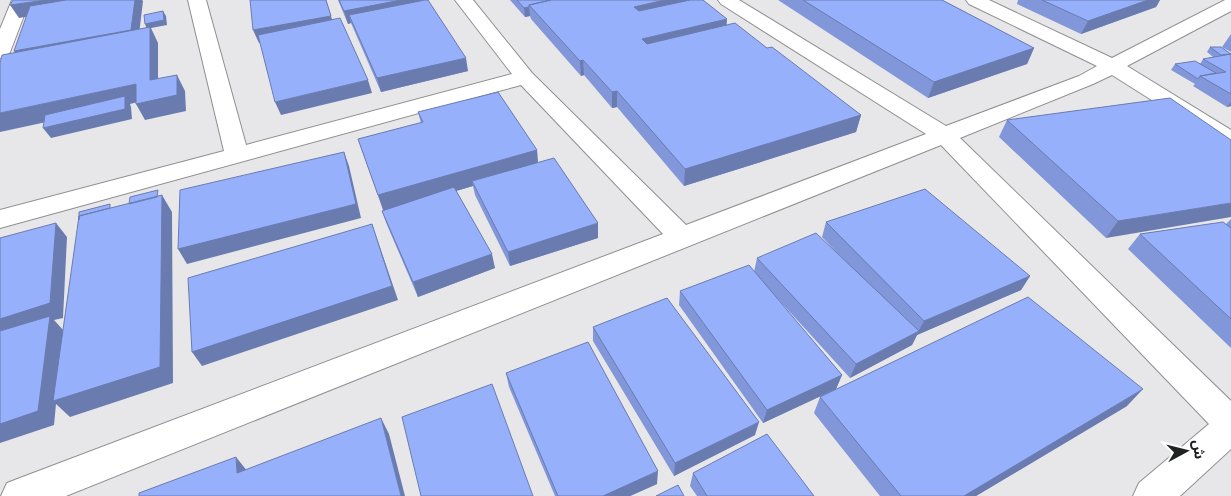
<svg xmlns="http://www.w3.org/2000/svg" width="1231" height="496" font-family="'Sofia Sans Condensed','Noto Sans Arabic',sans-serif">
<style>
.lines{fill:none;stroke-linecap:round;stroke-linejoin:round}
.minor-casing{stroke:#8f8f90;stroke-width:2}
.minor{fill:#fff;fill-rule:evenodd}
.wall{fill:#8297d9}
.shaded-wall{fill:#6a7bb0}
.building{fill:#97b0fc;stroke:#6a7bb0}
</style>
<rect width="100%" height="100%" fill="#e7e7e9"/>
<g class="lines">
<g class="minor-casing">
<path id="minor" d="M12 0H30L10 52 7 56 0 58V29Z
M188 0H206L246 145 512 74 455 0H473L532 73 686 225 926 134 721 4 718 0H739L946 126 1079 76 1097 66 969 4 966 0H989L1112 58 1225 0H1231V11L1127 66 1231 130V147L1223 145 1112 75 1093 84 960 138 1231 401V449L1180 496H1133L1139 483 1209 424 941 145 66 496H1L7 483 20 478 663 234 521 85 0 228V210L224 151Z"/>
</g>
<use href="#minor" class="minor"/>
</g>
<path class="wall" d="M338 0H421L468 71 381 92 351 23 348 24Z
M510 0H703L727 25 767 48 861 115 856 132 684 186 617 107 612 108 584 75 581 76 531 19 530 16 525 17Z
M778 0H942L1034 48 1027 64 928 98Z
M1018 0H1160L1156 7 1081 34 1017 4Z
M1231 34V52L1222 47Z
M1210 47 1231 54V106L1227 107 1193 86 1195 84 1171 70 1175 64H1200L1203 59 1213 57 1207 52Z
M418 112 537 150 538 162 598 238 510 266 475 195 473 186 456 191 495 268 418 297 387 225 382 211 383 210 358 139 421 123Z
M1007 120 1231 140 1106 238 999 137Z
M1231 219V348L1128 249 1140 234 1226 224Z
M826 222 1030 276 1021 290 917 335 912 345 850 378 767 287 842 375 836 389 763 423 679 305 680 291 754 272 757 258 848 264 822 237Z
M593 327 755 435 674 476 593 341Z
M506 373 657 484 630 496H555L509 387Z
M820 397 1127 406 976 496H880L814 413Z
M693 473 814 496H697L690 486Z"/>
<path class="shaded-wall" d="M46 0H142L143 1 138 43 23 64 14 51 135 0 19 18 10 5Z
M326 0 335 29 259 43 253 30Z
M401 0H421L423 9 349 15 351 23 348 24 344 11Z
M665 0H692L634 22V7Z
M1148 0H1160L1156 7 1081 34 1088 21Z
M529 7 530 16 525 17 524 8Z
M163 11 166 16 167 25 151 28 158 43V96L150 80 147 29 145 24Z
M727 19 726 34 641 54 642 39Z
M1034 48 1027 64 928 98 934 82Z
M466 58 468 71 381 92 377 78Z
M583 60 584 75 581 76 580 61Z
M177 75 185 91 186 111 145 120 136 104Z
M368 80 372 93 281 115 275 102Z
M136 84 146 100 130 104 131 107 132 119 51 138 43 128 125 105 0 132V113Z
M617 91V107L612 108V92Z
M1231 102V106L1227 107Z
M861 115 856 132 684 186 685 169Z
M537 150 538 167 472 181 473 186 384 212 378 195Z
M344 152 349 166 361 218 187 264 178 249Z
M162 195 172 212 173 383 70 417 56 404 54 425 0 443V319L56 223 67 237 63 318 54 320 64 331Z
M1231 203V217L1106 238 1118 221Z
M598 223V238L510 266 508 252Z
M372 224 398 300 202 366 192 352Z
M492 254 495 268 418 297 413 282Z
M1030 276 1021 290 917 335 912 345 850 378 856 364 918 332 924 321Z
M842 375 836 389 763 423 767 410Z
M1143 389 1127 406 976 496H964Z
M381 418 389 434 405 496H401Z
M759 422 755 435 674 476 675 463Z
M236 457 248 472 237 473Z
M658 471 657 484 630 496H603Z"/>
<path class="building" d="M13 0H46L10 5Z
M66 0H135L131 30 14 51 30 6Z
M250 0H326L331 16 253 30Z
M339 0H401L344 11Z
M425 0H428L466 58 377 78 349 15Z
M517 0H551L529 5V7L524 8Z
M551 0H665L634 7 639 11 690 0H703L727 19 642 39 647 44 735 23 767 48 772 47 861 115 685 169 617 91 612 92 583 60 580 61 529 5Z
M803 0H942L1034 48 934 82Z
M1042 0H1148L1088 21Z
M163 11 164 20 145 24 144 15Z
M340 18 368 80 275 102 258 35Z
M150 27V80L177 75V95L136 104V84L0 113V63L2 55Z
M1210 47H1221L1231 54 1221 55Z
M1231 54V94L1200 76 1226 72 1203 59Z
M1195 61 1216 73 1200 76 1198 79 1175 64Z
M498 92 537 150 378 195 358 139 423 122 418 112Z
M125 96V109L43 128 45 115Z
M1170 98 1231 140V203L1118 221 1007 120Z
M344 152 356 204 178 249 180 190Z
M554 158 598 223 508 252 472 181Z
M454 187 492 254 413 282 382 211Z
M925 189 1030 276 924 321 826 222Z
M158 190 157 197 129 204 130 197Z
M162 195 160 367 53 401 79 216Z
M110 204V208L79 216V220V212Z
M1223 222 1231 228V319L1140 234Z
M56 223 50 303 0 319V238Z
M372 224 392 286 192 352 188 278Z
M816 233 919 331 856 364 757 258Z
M749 265 842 375 767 410 680 291Z
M1028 297 1143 389 964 496H901L820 397Z
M667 298 759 422 675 463 593 327Z
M50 316 38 411 0 424V331Z
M588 342 658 471 603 496H558L506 373Z
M492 384 533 496H421L402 417Z
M381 418 401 496H139V493L236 457 237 473Z
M767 434 814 496H707L693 473Z
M678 485 684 496H656Z"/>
<g transform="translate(1186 451) rotate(83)" stroke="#ffffff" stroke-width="4" paint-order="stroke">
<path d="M0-4L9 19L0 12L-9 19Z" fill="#202121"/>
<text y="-8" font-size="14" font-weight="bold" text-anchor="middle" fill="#202121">ش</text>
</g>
</svg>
